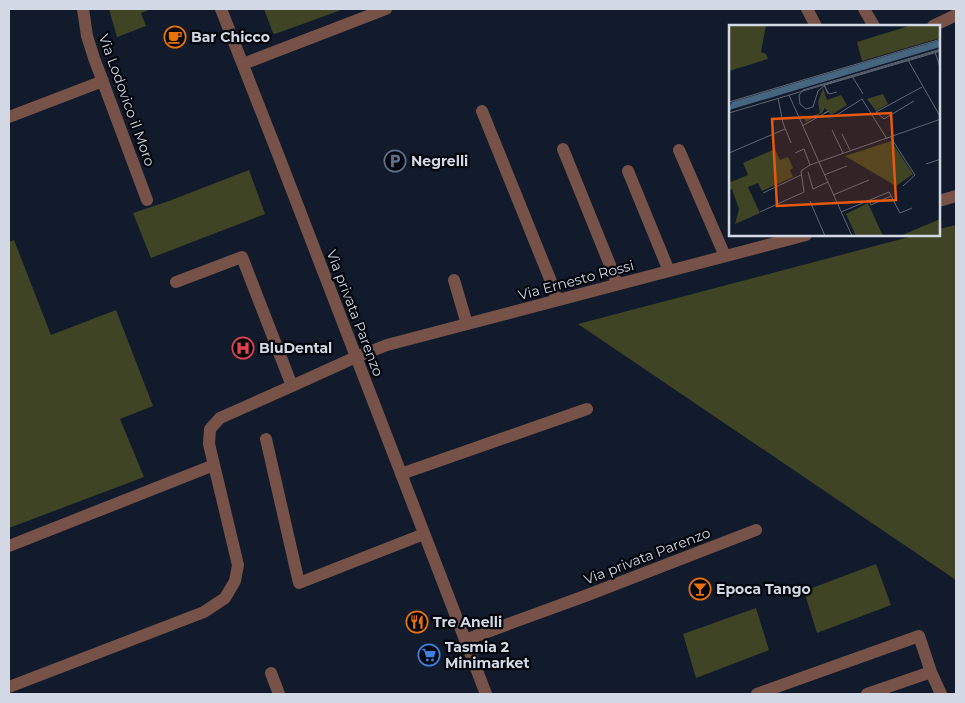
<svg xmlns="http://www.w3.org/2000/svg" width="965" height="703" font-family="Montserrat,sans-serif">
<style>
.green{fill:#3f4424}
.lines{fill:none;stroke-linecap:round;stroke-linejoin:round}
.minor{stroke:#775248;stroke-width:12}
.labels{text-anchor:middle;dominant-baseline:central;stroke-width:4.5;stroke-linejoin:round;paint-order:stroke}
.poi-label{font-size:14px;font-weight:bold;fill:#d2d9e4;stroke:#03060c;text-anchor:start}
.street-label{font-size:14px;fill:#d2d9e4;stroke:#03060c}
.inset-road{fill:none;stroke:#5f6775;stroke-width:1}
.view{fill:#e8590c;fill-opacity:0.15;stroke:#e8590c;stroke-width:2.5}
.inset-edge{fill:none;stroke:#d2d9e4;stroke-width:2.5}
</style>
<rect width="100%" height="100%" fill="#121b2b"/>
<path class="green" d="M109 9H152L141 13 146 26 117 37Z
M264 9H344L275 34 273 33Z
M249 170 265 214 151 258 133 213 169 201Z
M956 225V580L578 324 917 235H939V229Z
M14 240 51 335 116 310 153 406 120 419 144 477 9 528V242Z
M876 564 891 605 817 633 804 591Z
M756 608 769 650 696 678 683 634Z"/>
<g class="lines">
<path class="minor" d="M83 9 87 36 94 58 147 200
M221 9 281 162 486 694
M807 9 816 26
M864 9 874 26
M933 26 956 15
M243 64 386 9
M482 111 550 279 557 300
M9 117 103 81
M563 149 610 265 617 284
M679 150 725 256
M628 171 669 271
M939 201 956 196
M454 280 467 324
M176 282 242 257 292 386 356 357 387 345 806 235
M266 439 299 583 424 534
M401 474 587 409
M9 546 214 465
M465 640 585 596 756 530
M271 673 279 694
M9 687 204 612 225 598 235 581 238 565 209 444 210 429 220 418 292 386
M757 694 919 636 931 672 941 694
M867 694 931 672"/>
</g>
<defs>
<g id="cafe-ring" transform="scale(1.125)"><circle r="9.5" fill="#03060c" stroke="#e8710a" stroke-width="1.5"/><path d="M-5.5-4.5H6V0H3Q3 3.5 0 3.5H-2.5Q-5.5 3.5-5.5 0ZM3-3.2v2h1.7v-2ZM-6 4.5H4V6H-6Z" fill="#e8710a"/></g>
<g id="parking-ring" transform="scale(1.125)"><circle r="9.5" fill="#03060c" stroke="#5c6f8a" stroke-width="1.5"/><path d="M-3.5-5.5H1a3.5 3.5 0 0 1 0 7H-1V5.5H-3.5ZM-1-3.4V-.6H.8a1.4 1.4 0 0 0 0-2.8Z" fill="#5c6f8a"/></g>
<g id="hospital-ring" transform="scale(1.125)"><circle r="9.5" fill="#03060c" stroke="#e0444e" stroke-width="1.5"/><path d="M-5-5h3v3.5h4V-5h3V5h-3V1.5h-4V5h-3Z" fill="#e0444e"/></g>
<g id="bar-ring" transform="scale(1.125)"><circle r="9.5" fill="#03060c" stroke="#e8710a" stroke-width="1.5"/><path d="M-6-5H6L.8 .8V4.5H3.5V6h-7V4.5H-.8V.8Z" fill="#e8710a"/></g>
<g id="restaurant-ring" transform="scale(1.125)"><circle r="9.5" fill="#03060c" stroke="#e8710a" stroke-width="1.5"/><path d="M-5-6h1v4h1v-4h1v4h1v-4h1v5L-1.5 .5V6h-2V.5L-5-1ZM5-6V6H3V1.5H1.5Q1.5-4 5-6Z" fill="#e8710a"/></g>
<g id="supermarket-ring" transform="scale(1.125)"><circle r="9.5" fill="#03060c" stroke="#3f7fe0" stroke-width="1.5"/><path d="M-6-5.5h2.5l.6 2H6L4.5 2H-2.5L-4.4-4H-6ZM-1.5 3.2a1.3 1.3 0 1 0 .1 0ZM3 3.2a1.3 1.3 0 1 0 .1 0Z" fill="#3f7fe0"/></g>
</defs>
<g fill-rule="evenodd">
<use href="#cafe-ring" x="175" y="37"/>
<use href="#parking-ring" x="395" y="161"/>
<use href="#hospital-ring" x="243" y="348"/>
<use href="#bar-ring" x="700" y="589"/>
<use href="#restaurant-ring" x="417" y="622"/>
<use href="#supermarket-ring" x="429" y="655"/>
</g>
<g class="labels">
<g class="poi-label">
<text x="191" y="37">Bar Chicco</text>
<text x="411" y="161">Negrelli</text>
<text x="259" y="348">BluDental</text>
<text x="716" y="589">Epoca Tango</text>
<text x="433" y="622">Tre Anelli</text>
<text x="445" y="647">Tasmia 2<tspan x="445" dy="16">Minimarket</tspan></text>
</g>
<g class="street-label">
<text transform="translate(127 100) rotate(70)">Via Lodovico il Moro</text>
<text transform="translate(576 280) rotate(-15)">Via Ernesto Rossi</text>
<text transform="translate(355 313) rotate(69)">Via privata Parenzo</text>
<text transform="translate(647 556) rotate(-21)">Via privata Parenzo</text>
</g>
</g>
<g transform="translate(729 25)">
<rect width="211" height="211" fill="#121b2b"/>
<path d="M0 0H37L32 27 37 29 39 34 0 46ZM183 0H211V13L133 36 128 17ZM94 63 98 75 112 70 118 80 102 90 96 83 93 88 77 97 76 94 91 88 89 77ZM154 69 159 79 147 86 138 74ZM162 116 184 149 167 161 116 131ZM46 124 51 135 59 132 64 143 61 145 64 152 33 166 29 158 19 162 31 188 6 199 10 184 3 164 0 165V153L2 157 19 150 14 138ZM139 178 154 211H127L117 189ZM211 194V211H171L197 200Z" fill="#3f4424"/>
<path d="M211 15V22L0 85 3 77Z" fill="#466680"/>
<path class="inset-road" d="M212 24 74 65 70 70 71 79 77 84 84 82 89 66 96 60 212 26M206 27 211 42M179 35 212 93M123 51 134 69M99 69 95 60 100 69 108 67M60 70 123 211M49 73 54 98 62 118M185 76 155 94 147 87 193 62M0 77 212 14M0 88 212 25M106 91 133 74 158 114M73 101 100 86 95 88M103 105 114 128M113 109 121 125M162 113 186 150 174 161M0 128 56 104M66 128 75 124 81 140 212 94M197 139 212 134M79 147 84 164 99 157M95 150 118 141M34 168 72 150M104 170 140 155M81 176 96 211M140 176 142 180 162 171M31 187 75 167 72 146 81 140M112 187 160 167 171 188 183 183"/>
<path class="view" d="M162 88 167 175 48 181 43 94Z"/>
<rect width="211" height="211" class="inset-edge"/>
</g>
<rect width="965" height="703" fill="none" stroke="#d2d9e4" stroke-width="20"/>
</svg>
